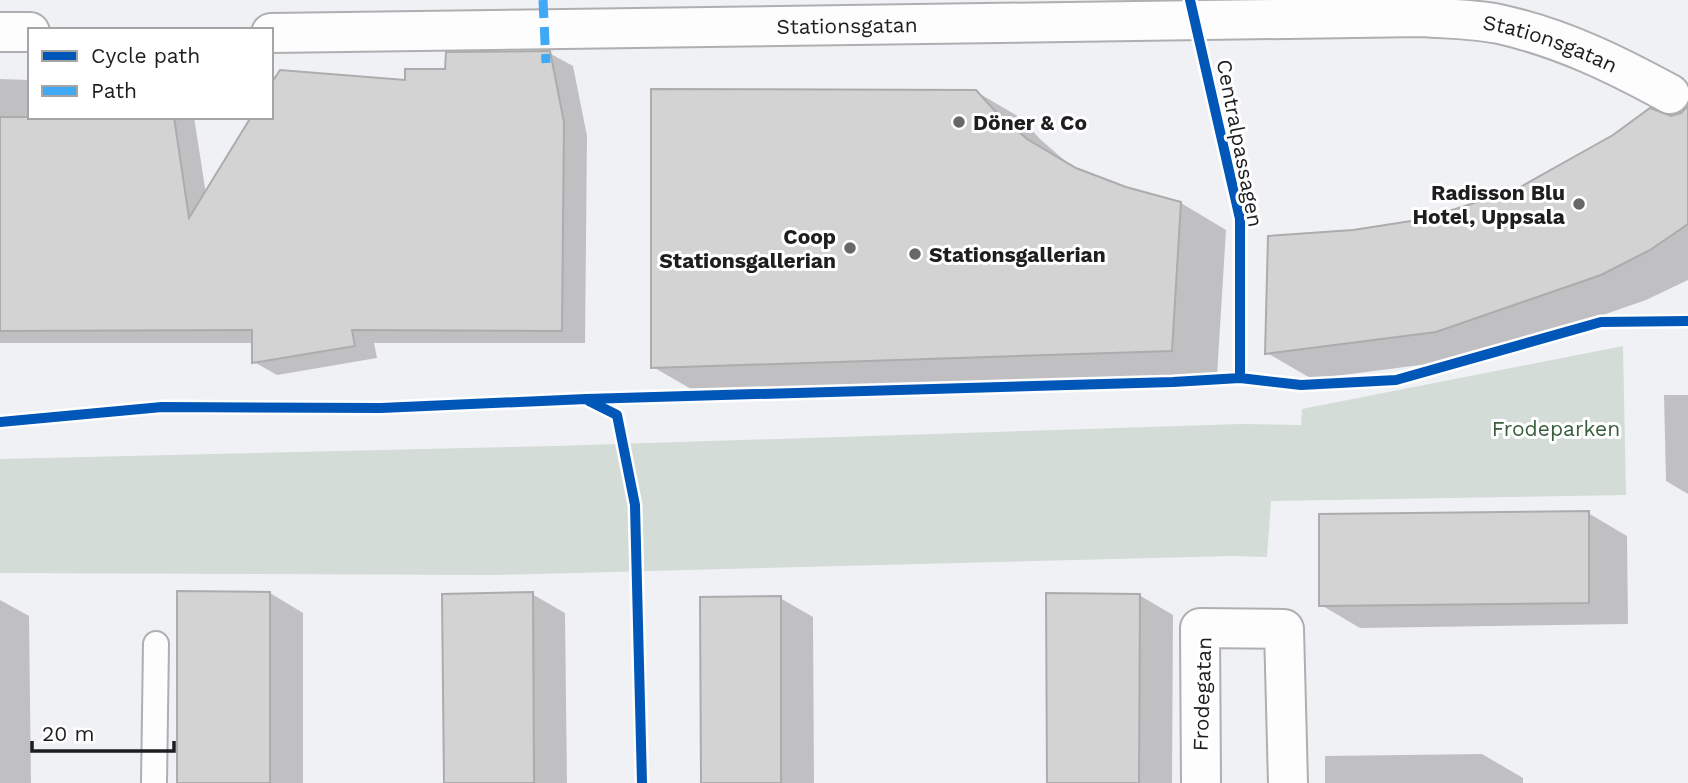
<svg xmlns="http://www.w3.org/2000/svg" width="1688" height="783" font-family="'Work Sans',sans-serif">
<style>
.green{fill:#d3dcd6}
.shadow{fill:#0003}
.building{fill:#d3d3d4;stroke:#acacac;stroke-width:2}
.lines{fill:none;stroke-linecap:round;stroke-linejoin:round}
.service-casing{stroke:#aeafb1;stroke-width:28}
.minor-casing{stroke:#aeafb1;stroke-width:42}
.service{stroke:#fdfdfd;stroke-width:24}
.minor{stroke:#fdfdfd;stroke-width:38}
.quiet{stroke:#3fa9f5;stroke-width:9;stroke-dasharray:18 9;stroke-linecap:butt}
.cycleway-casing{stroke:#fff;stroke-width:15}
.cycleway{stroke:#0057b8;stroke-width:10}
.poi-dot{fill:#67686a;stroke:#fff;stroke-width:2.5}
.labels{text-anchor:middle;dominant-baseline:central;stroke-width:6;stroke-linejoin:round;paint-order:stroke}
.street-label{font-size:21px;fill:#1d1e20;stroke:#fff}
.poi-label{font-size:21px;font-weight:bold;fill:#1d1e20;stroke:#fff;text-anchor:start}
.park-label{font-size:21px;fill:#365d3b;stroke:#fff}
</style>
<rect width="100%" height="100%" fill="#f0f1f4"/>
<path class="green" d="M1623 346 1626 495 1271 501 1267 557 1231 556 495 575 0 573V459L556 446 1242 424 1301 425 1302 409Z"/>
<path class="shadow" d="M549 53 573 66 587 136 585 343H374L377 358 277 375 254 362V343H0V79L30 80V117H194L206 194 271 117 447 71Z
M975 91 1021 118 1040 139 1072 167 1125 189 1181 203 1226 230 1217 376 698 393 653 367Z
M1688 108V280L1646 300 1482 357 1312 379 1267 353 1353 232 1425 220 1515 192 1682 114Z
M1664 395H1688V494L1666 481Z
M1588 513 1627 536 1628 624 1360 628 1321 605Z
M270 593 303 613V783H179Z
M532 594 565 613 567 783H446Z
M1139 595 1173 615 1172 783H1049Z
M780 598 813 617 814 783H703Z
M0 600 29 616 31 783H0Z
M1482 754 1523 778V783H1325V756Z"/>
<path class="building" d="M550 51 564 122 562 331 352 330 355 346 252 363V330L0 331V117H174L189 218 251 117H271V84L280 70 405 80V69H445L446 52Z
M651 89 976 90 995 111 1027 139 1076 168 1126 187 1181 202 1172 351 651 368Z
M1688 106V224L1650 250 1601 275 1436 332 1265 354 1268 236 1353 230 1424 219 1515 190 1613 135 1650 108 1671 116 1681 113Z
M1589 511V603L1319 606V514Z
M177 591 270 592V783H177Z
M533 592 534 783H444L442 594Z
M1046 593 1140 594 1139 783H1047Z
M781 596V783H701L700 597Z"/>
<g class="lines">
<g class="service-casing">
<path id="service" d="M154 783 156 644"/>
</g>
<g class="minor-casing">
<g id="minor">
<path d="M0 32H30"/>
<path id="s1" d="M271 33 1423 17C1448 19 1475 19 1499 24 1562 38 1615 64 1670 94"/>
<path d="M1201 783 1200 628 1284 629 1288 783"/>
</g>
</g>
<use href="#service" class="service"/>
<use href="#minor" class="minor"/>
<path class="quiet" d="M543 0 546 63"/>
<g class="cycleway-casing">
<path id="cycleway" d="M1190 0 1240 219V378
M589 401 617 415 635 505 642 783
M0 422 162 407 381 408 586 399 1173 382 1240 378 1301 385 1396 380 1601 322 1688 321"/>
</g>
<use href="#cycleway" class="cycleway"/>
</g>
<g class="poi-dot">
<circle cx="959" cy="122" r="7"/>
<circle cx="1579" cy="204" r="7"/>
<circle cx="850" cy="248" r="7"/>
<circle cx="915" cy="254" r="7"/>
</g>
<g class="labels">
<g class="street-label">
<text stroke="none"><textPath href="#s1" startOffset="576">Stationsgatan</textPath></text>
<text stroke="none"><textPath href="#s1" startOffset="1283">Stationsgatan</textPath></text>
<text transform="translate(1240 143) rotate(79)">Centralpassagen</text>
<text transform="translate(1202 694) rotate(-88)">Frodegatan</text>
</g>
<g class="poi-label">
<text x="973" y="122">Döner &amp; Co</text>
<text x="1565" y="192" text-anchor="end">Radisson Blu<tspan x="1565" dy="24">Hotel, Uppsala</tspan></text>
<text x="836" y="236" text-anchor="end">Coop<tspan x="836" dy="24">Stationsgallerian</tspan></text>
<text x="929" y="254">Stationsgallerian</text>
</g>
<g class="park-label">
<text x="1556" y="428">Frodeparken</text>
</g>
</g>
<rect x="28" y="28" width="245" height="91" fill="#ffffff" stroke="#a5a5a6" stroke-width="2"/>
<rect x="42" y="51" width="35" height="10" fill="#0057b8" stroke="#a5a5a6" stroke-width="2"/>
<text x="91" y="63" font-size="21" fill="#1d1e20">Cycle path</text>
<rect x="42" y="86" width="35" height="10" fill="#3fa9f5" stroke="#a5a5a6" stroke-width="2"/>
<text x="91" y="98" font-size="21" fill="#1d1e20">Path</text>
<path d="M32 741v10h142v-10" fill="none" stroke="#1d1e20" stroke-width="3.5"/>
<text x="42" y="741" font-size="21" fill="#1d1e20" stroke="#ffffff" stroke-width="5" paint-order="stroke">20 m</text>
</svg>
